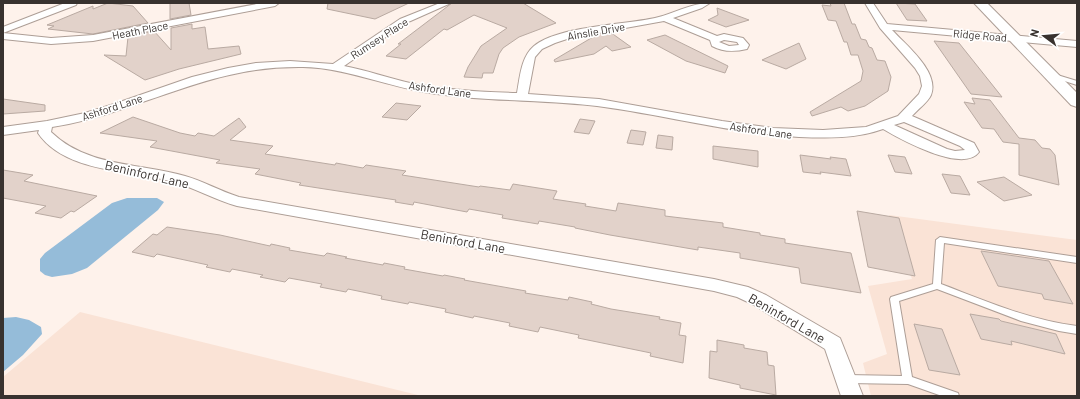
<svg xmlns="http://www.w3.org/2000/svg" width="1080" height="399" font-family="Barlow,sans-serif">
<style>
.built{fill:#fae3d6}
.water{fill:#95bcd9}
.building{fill:#e2d2ca;stroke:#b9aaa2}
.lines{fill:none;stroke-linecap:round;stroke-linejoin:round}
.service-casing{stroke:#ad9e96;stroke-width:2}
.minor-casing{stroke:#ad9e96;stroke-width:2}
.secondary-casing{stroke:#ad9e96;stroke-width:2}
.service{fill:#fff;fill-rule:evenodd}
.minor{fill:#fff;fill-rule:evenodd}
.secondary{fill:#fff;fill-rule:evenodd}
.labels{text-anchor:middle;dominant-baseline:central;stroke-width:3.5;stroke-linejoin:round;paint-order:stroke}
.far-street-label{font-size:11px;fill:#38322f;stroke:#fff}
.street-label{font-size:13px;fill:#38322f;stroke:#fff}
</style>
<rect width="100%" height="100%" fill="#fef2eb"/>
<path class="built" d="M889 215 1077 240V396H871L863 363 887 354 868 286 912 279Z
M80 312 422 396H3V377Z"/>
<path class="water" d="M127 198H157L164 202 158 210 87 268 72 274 52 277 45 275 40 271V259L45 253 112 203Z
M16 317 29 320 41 327 42 334 23 355 3 372V318Z"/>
<path class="building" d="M108 3 133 6 148 23 93 34 48 29 54 26 47 25 93 6V9Z
M170 3H189L191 15 170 19Z
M328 3H409L375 19 327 9Z
M452 3H523L556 23 519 37 503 48 499 54 493 73H483L482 78 464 77 468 67 481 46 507 28 474 15 447 30 444 29 406 59 386 56 401 44H398Z
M830 3H844L852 24H855L861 39 866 40 869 47 872 48 877 60 885 61 891 77 888 91 865 106 848 111 841 107 812 116 810 112 861 81 863 71 858 55H851L847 42H844L836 21 828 20 822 5 831 6Z
M896 3 915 4 927 21 907 20Z
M717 8 749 20 726 27 708 20 718 15Z
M192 24V29L205 27 208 49 239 46 241 54 179 69 145 80 104 55 126 56 128 37H123L154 31 171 50V28Z
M610 32 631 47 612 51 606 46 594 54 555 62 554 60 598 34Z
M665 35 728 66 725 73 686 61 647 40Z
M934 41 959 43 1002 97 971 94Z
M799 43 806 59 786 69 762 60Z
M972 98 990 100 1019 138 1035 140 1042 148 1050 149 1055 155 1059 185 1019 175V144L1003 142 994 129 982 128 964 102 975 104Z
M3 99 45 105V111L3 114Z
M396 103 421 106 407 120 382 117Z
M133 117 180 133 195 136 198 133 214 136 239 118 246 127 230 140 273 146 265 154 335 165 336 163 363 168 366 165 406 171 402 175 479 187 480 186 510 190 513 184 557 191 553 199 586 204 585 206 616 211 618 203 665 210V216L723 223V227L760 233V235L785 239V243L851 253 861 293 801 283 799 268 740 258V253L698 247V250L610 235 575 228V227L539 221 538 224 502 218 503 215 469 209 467 212 414 202 413 205 395 202 396 200 299 185 301 183 255 174 260 169 216 163 220 160 150 147 157 141 100 133Z
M580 119 595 121 589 134 574 132Z
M631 130 646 132 643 145 627 143Z
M658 135 673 137 672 150 656 148Z
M713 146 758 151V167L713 159Z
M800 155 831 159 830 157 846 159 851 176 820 172 821 174 803 172Z
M888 155 905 157 912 174 895 172Z
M3 170 33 175 24 181 97 196 74 212 71 211 61 218 35 213 46 206 3 198Z
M942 174 960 176 970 195 951 193Z
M1004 177 1032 195 1004 201 977 182Z
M857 211 899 218 915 276 868 267Z
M167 227 220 235 270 246 271 244 290 248 289 250 324 256 327 253 347 257 345 258 383 265 384 263 405 267 404 269 443 276 444 275 465 279 464 280 526 291 525 293 568 300 569 297 592 302 591 304 611 309 660 317 659 319 681 323 679 335 686 336 683 363 650 356 651 353 578 338 579 335 540 327 538 332 509 326 510 323 474 316 473 318 445 312 446 309 409 302 408 304 381 299 382 296 348 289 346 292 320 287 322 284 289 278 285 282 260 277 263 275 232 269 230 272 206 267 208 265 157 254 154 257 132 252 153 234 157 235Z
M981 251 1049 261 1073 304 1044 299 1042 294 998 286Z
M970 314 999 319 1001 321 1056 334 1065 354 1011 341 1012 345 981 339Z
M914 324 942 329 960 375 929 370Z
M717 340 744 345V348L767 352 768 365 774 366 776 395 740 388V385L709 378 710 351 717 352Z"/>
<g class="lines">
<g class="service-casing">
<path id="service" d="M1054 74 1077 81V85L1052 77 1051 76Z
M940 237 1077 257V263L944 243 941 284C986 301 1029 320 1077 326V334L1059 331 1021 321 937 289 899 301 912 377 958 393 959 396H942L908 384 847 383 844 382 842 379 844 376 847 375 902 376 890 299 891 297 933 284 936 240Z"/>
</g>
<g class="minor-casing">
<path id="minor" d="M65 3H77L76 5 3 33V27Z
M262 3H279L275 6 93 41 51 44 3 39V33L51 38 93 35Z
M440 3H451L406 23 344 66C366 70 388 78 410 83 445 90 481 92 517 93 520 77 521 57 534 46 559 26 623 25 655 18 673 14 691 3 710 3L702 8 673 18 717 36 724 34 743 38 749 45 747 49C734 52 723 52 712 46L710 40 664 21 570 38 555 43 542 49 535 57 528 94 599 99 722 121 773 128 823 130 866 127 898 116 919 94 922 86 920 76 915 68 880 28 865 3H873L887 24 1077 41V47L892 30C906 45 940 72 931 95 928 102 917 110 912 116L974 143 979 152C963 174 900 139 883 129 856 139 826 138 799 137 730 133 665 115 597 106 540 99 481 102 424 92 383 85 345 68 303 67 233 66 186 88 122 109 100 117 76 123 52 127L51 132C87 167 139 163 185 176 203 181 220 191 239 197L714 279 748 287 766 295 840 338 863 396H841L825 349 754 305 737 297 714 291 237 206C215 200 195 188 174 182 131 170 65 173 38 133L39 130 3 135V127L47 121 85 113 114 104 192 77 228 68 256 63 290 61 333 64 400 19ZM724 40 737 42 739 45 729 46 719 42ZM904 122 960 146 965 150 955 151 947 149 894 125Z"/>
</g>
<g class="secondary-casing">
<path id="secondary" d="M974 3H987L1077 93V107L1071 105Z"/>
</g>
<use href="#service" class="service"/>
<use href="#minor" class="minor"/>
<use href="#secondary" class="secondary"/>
</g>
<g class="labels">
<g class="far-street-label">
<text transform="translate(140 30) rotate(-11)">Heath Place</text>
<text transform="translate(596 31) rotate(-10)">Ainslie Drive</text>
<text transform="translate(980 35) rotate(5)">Ridge Road</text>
<text transform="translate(379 38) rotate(-33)">Rumsey Place</text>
<text transform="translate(440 89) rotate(8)">Ashford Lane</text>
<text transform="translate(112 107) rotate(-18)">Ashford Lane</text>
<text transform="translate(761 130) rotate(8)">Ashford Lane</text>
</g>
<g class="street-label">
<text transform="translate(147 174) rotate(13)">Beninford Lane</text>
<text transform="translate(463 241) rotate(10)">Beninford Lane</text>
<text transform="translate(787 318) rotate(30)">Beninford Lane</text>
</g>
</g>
<rect width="1080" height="399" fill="none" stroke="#38322f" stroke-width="8"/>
<g transform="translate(1044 36) rotate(286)" stroke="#ffffff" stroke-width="3" paint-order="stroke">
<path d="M0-3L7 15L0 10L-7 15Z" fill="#38322f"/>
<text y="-6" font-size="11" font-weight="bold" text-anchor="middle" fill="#38322f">N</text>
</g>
</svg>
